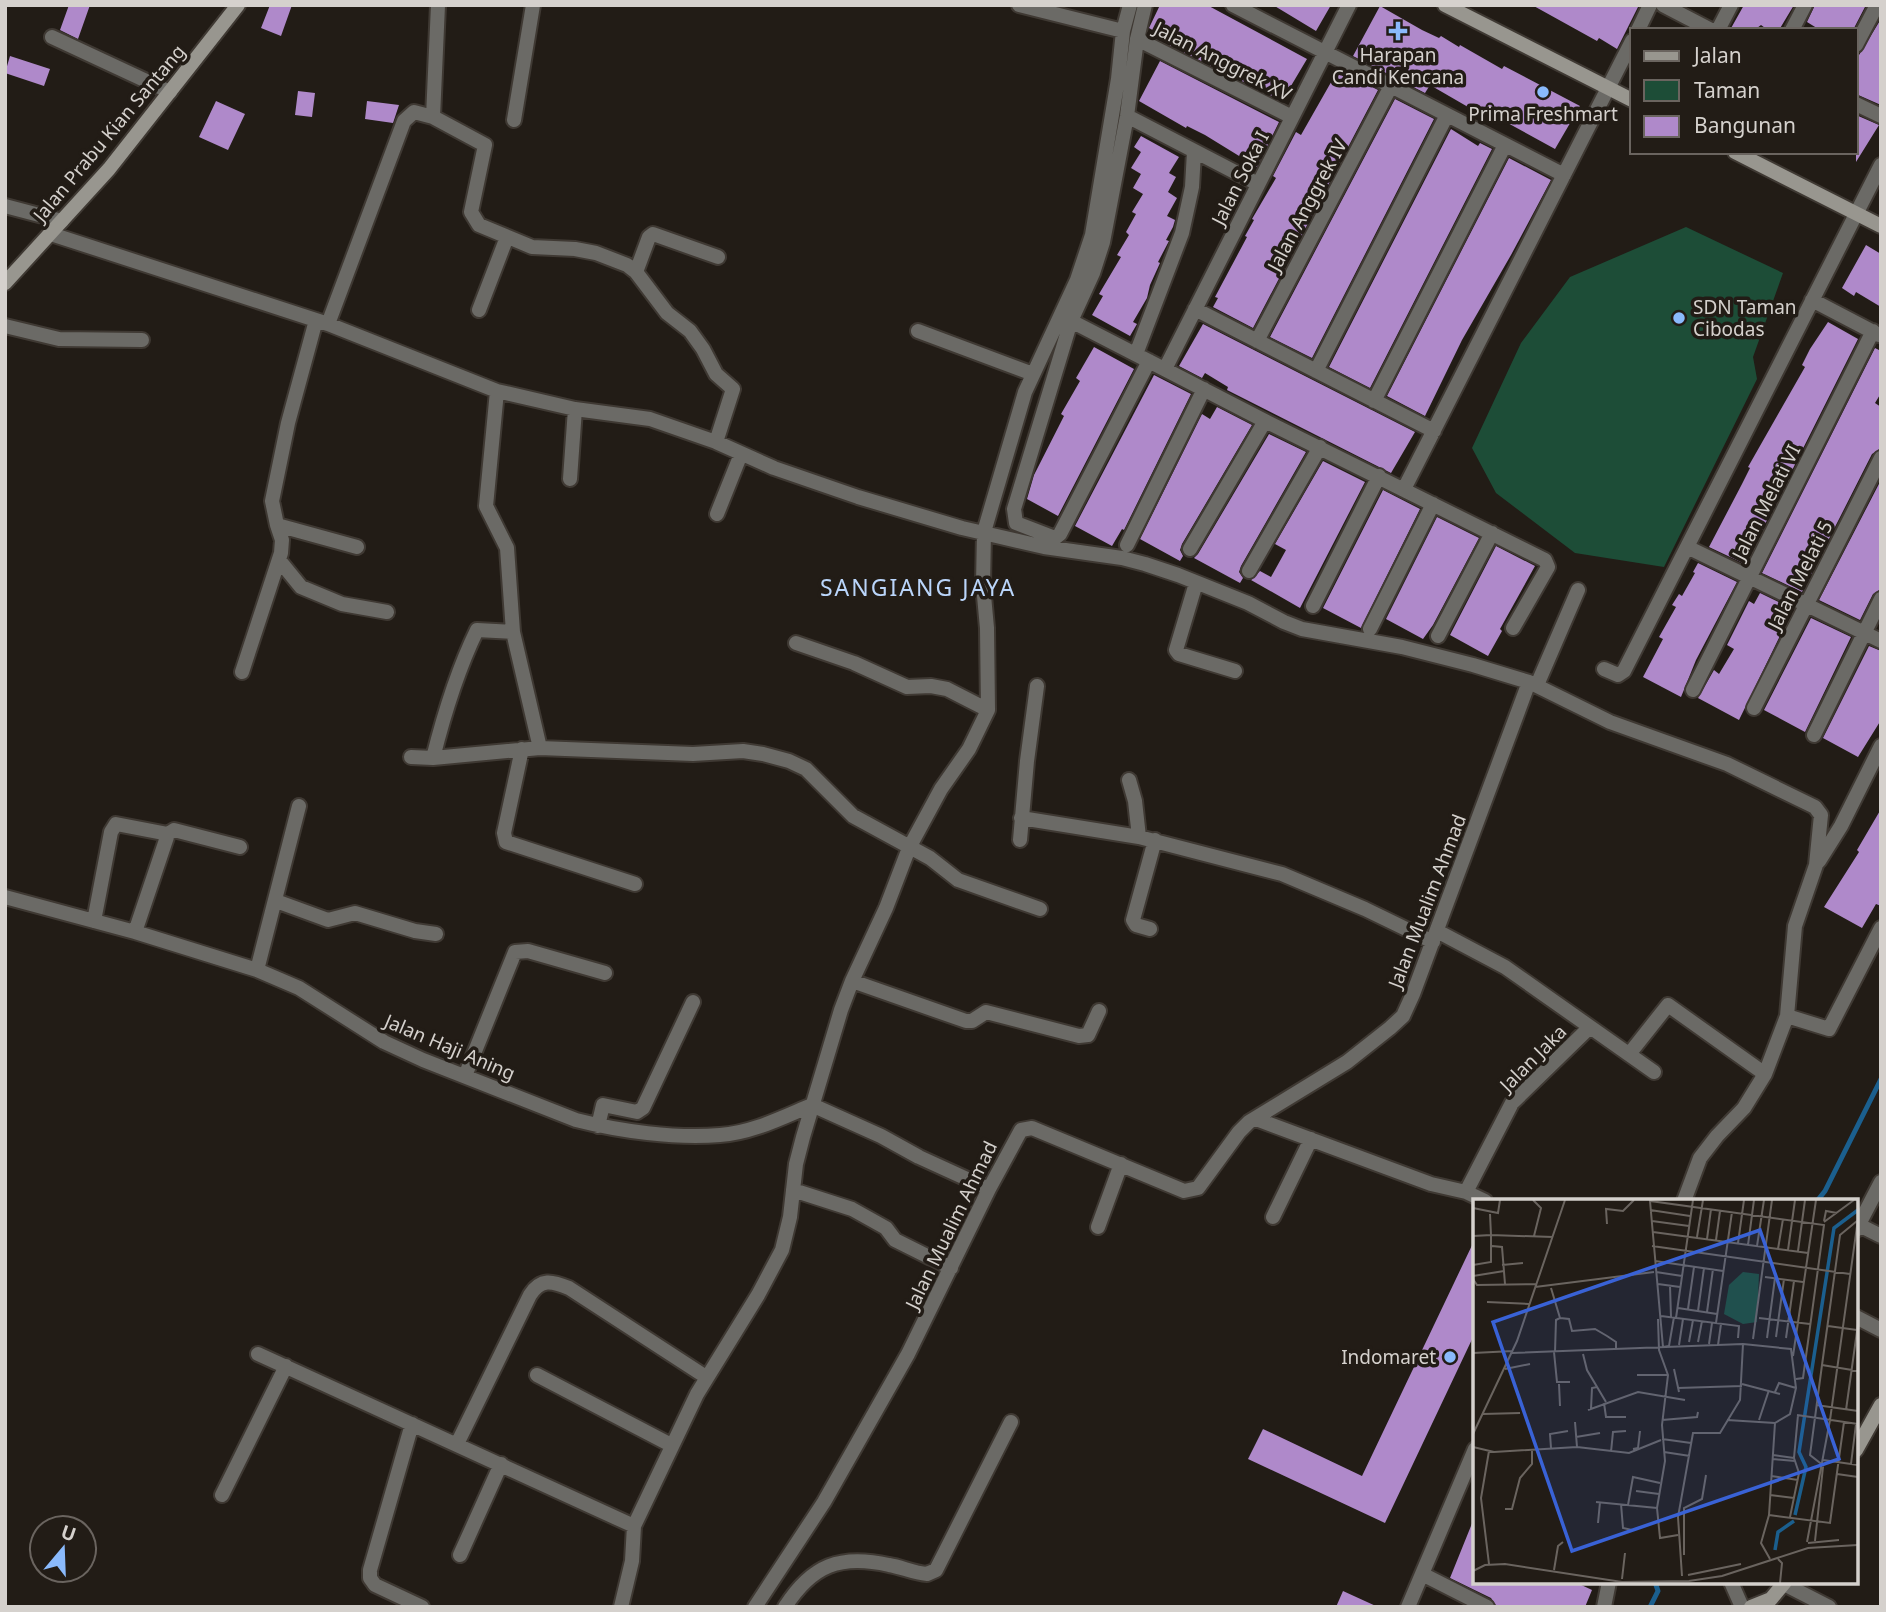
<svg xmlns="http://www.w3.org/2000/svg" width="1886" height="1612" font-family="'Noto Sans',sans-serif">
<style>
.green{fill:#1d4d37}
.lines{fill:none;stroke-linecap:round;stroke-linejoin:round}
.stream{stroke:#1b5f8e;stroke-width:5}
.building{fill:#af89ca}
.street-casing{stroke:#3f3933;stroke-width:18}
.secondary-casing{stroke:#3f3933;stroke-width:18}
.street{stroke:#6b6a66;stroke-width:14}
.secondary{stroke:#98968f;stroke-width:14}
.poi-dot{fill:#8abafc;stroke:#221c16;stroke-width:2.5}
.labels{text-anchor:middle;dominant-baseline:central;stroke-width:7;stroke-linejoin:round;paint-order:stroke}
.poi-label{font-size:19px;fill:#d5d1cd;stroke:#221c16}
.street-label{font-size:19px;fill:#d5d1cd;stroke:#221c16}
.quarter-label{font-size:23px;letter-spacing:2px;fill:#bad5fa;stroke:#221c16}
.inset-river{fill:none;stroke:#1b5f8e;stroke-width:3.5}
.inset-road{fill:none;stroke:#6a645f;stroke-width:2}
.view{fill:#3962d6;fill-opacity:0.15;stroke:#3962d6;stroke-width:3.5}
.inset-edge{fill:none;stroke:#d5d1cd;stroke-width:3.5}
</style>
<rect width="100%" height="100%" fill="#221c16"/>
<path class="green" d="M1686 227 1783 273 1753 357 1757 379 1664 567 1575 553 1496 493 1472 448 1521 343 1570 277Z"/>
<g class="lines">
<path class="stream" d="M1817 1201 1825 1191 1881 1079
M1650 1607 1658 1591 1655 1582"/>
</g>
<path class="building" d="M69 5H90L78 39 60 30Z
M270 5H292L281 36 261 28Z
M1160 5H1207L1307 59 1282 101 1169 45 1171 42 1167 38 1149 28Z
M1273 5H1331L1316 31Z
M1532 5H1639L1617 49 1599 38 1597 41Z
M1744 5H1794L1779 30H1768L1761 25 1757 28 1760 30H1730Z
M1815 5H1866L1853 30H1820L1807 22Z
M1380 6 1422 30 1439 38 1441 36 1459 47 1460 45 1502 69 1504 66 1580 106 1555 149 1493 115 1470 104 1468 107 1430 85 1425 93 1353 56Z
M1881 19V105L1856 94V60Z
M10 56 50 69 44 86 5 73Z
M1160 61 1279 122 1257 167 1205 135 1187 126 1186 128 1139 101Z
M1338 70 1378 90 1253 328 1213 307 1218 298 1215 297 1247 237 1245 236 1254 220 1252 219 1276 178 1273 176 1296 132 1301 135Z
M298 91 315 93 312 117 295 115Z
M1395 99 1434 119 1312 358 1270 337Z
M216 101 245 114 228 150 199 137Z
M367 101 399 105 393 123 365 119Z
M1856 115 1879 125 1856 162Z
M1451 129 1478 146 1480 143 1492 149 1370 388 1329 367Z
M1141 136 1179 157 1169 173 1176 177 1168 192 1177 198 1167 216 1175 220 1173 227 1166 240 1169 241 1158 262 1160 263 1150 285 1147 298 1133 322 1137 324 1130 336 1092 315 1103 296 1099 294 1121 257 1117 255 1129 235 1126 232 1136 214 1132 212 1143 194 1133 188 1141 174 1131 168 1141 152 1134 147Z
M1509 158 1551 180 1511 255 1462 340 1425 416 1387 396Z
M1866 245 1881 254V307L1856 292 1854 296 1842 288Z
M1828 322 1858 339 1745 564 1709 547 1742 484 1750 468 1748 467 1805 367 1802 365 1810 349Z
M1203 324 1415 432 1391 473 1227 390 1228 387 1205 373 1202 378 1179 366Z
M1094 347 1134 369 1058 516 1027 499 1034 475 1064 416 1061 414 1080 381 1076 378Z
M1875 348 1881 351V393L1875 403 1881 407V448L1872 454 1802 592 1762 573Z
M1154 375 1191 394 1124 530 1122 529 1112 546 1075 526Z
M1217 407 1252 425 1182 544 1180 550 1183 556 1180 561 1140 539 1202 414 1210 419Z
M1269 434 1306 452 1241 566 1239 572 1243 578 1240 583 1194 558 1198 554Z
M1323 461 1365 482 1300 608 1251 580 1260 571 1271 577 1286 550 1275 544Z
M1881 480V589L1873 594 1860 620 1819 600Z
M1383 490 1420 509 1361 628 1323 608Z
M1437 517 1479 538 1433 625 1423 639 1386 619Z
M1496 546 1535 566 1500 629 1502 631 1488 656 1450 635Z
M1698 563 1737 582 1696 660 1681 697 1643 677 1663 639 1659 637 1676 607 1672 605 1679 594 1682 596 1695 573 1693 572Z
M1760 593 1793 609 1739 720 1698 698 1714 670 1719 674 1734 649 1727 645 1749 601 1754 604Z
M1811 618 1851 637 1805 732 1764 710Z
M1869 646 1881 651V720L1858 757 1823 738Z
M1881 809V906L1876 904 1862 928 1824 907 1859 852 1857 850Z
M1475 1239V1333L1385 1523 1248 1459 1263 1429 1362 1476Z
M1475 1516V1582H1575L1592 1590 1585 1607H1497L1491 1598 1450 1578Z
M1343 1591 1378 1607H1336Z"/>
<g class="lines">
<g class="street-casing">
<path id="street" d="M1019 5 1123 31
M1145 5 1137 39 1127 116 1103 242 1093 273 1071 321 1014 509 1016 523 1055 538 1060 534 1149 361
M1233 5 1564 175
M1663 5 1711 30
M1638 30 1650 5
M1718 30 1731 5
M1792 30 1805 5
M52 37 170 92
M1137 39 1292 117
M1856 45 1877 5
M1856 104 1881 116
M1127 116 1258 184
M433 117 485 145 471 212 479 225 532 247 575 249 596 253 627 265 636 272 667 313 690 331 703 349 716 374 733 389 716 442
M514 120 533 5
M5 206 62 221
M51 234 328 324 497 391 575 409 650 419 716 442 774 468 858 497 962 528 1044 547 1122 558 1145 564 1178 575 1248 603 1284 622 1302 629 1402 647 1473 665 1529 682 1610 722 1727 764 1815 807 1821 815 1816 865 1795 926 1787 1016 1765 1074 1744 1108 1717 1136 1700 1158 1684 1201
M636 272 649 237 653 234 718 257
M1812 300 1879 335
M1195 309 1434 431
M479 310 507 237
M316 320 288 423 272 501 277 525 357 547
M1071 321 1265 421 1545 560 1548 567 1513 628
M328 324 404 121 414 112 433 117 438 5
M5 326 59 339 142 340
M918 331 1033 374
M1257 341 1391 86
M1136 354 1182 233 1192 187 1194 152
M1165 369 1349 5
M1316 371 1447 115
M497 391 486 506 507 548 513 632 540 748
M1374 401 1505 145
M570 479 575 409
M1404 489 1632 41
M717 514 741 454
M1127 545 1204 389
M1687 547 1881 641
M1190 549 1265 421
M279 560 301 587 342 604 387 612
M1249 571 1320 447
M1196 583 1176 650 1179 654 1235 671
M1313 606 1379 476
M1370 629 1433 504
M1438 636 1492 533
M796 643 854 663 907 687 931 686 947 689 988 710
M1604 669 1618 675 1624 671 1881 165
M242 672 281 553 282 540 277 525
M1537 685 1578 590
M1693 690 1873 331
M1754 708 1881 458
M1814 735 1881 599
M522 749 504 833 506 842 635 884
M411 757 433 758 540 748 693 754 743 751 763 754 789 761 806 769 853 816 930 858 958 880 1040 909
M433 758C444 714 457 671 477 630L513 632
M1129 780 1135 801 1139 837
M1021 818 1139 837 1282 874 1365 909 1433 942
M1020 840 1027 761 1037 686
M1819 861 1841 826 1881 746
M5 897 135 932 257 970 299 988 384 1042 423 1060 576 1120C619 1131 676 1139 720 1135 752 1133 783 1117 812 1105
M276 901 328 920 355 913 415 931 436 934
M94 921 111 832 116 824 168 834 174 830 240 847
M1150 929 1136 925 1133 920 1155 840
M1437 931 1505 967 1654 1072
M135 932 168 834
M257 970 299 806
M852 981 966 1021H972L986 1012 1079 1036 1088 1035 1099 1011
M1787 1016 1829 1029 1881 928
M1630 1053 1668 1005 1765 1074
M465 1076 515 952 528 951 605 973
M812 1105 881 1136 919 1157 989 1189
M1256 1119 1431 1184 1466 1192 1485 1201
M598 1126 603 1105 637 1112 643 1108 693 1002
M793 1190 852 1209 886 1228 895 1240 951 1268
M1466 1192 1512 1103 1590 1027
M1273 1217 1311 1139
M1859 1225 1881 1236
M1098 1227 1121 1164
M1856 1230 1881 1182
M1856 1317 1881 1330
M258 1354 634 1526
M537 1375 671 1445
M412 1424 370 1570V1578L375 1585 422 1607
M457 1444 530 1295C541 1278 552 1281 569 1288L706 1377
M222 1495 286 1366
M460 1555 501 1464
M1422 1574 1487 1607
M1731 1582 1742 1607
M1784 1584 1829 1607
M621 1607 632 1561 634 1526 697 1394 758 1295 782 1250 790 1217 796 1164 803 1137 841 1010 852 981 886 908 909 848 941 789 969 749 988 710 987 628 983 585 984 532 1025 392 1077 280 1092 235 1118 79 1123 31 1130 5
M755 1607 824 1502 908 1354 989 1189 1021 1130 1032 1128 1184 1191 1198 1188 1239 1132 1249 1122 1347 1062 1390 1028 1403 1016 1413 994 1529 682
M785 1607C812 1565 840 1554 889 1565 902 1567 913 1573 927 1574L936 1570 1011 1422
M1408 1607 1475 1449
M1604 1607 1609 1582"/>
</g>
<g class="secondary-casing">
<path id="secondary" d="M1445 5 1632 100
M1735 152 1881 226
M5 283 109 169 238 5
M1856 1450 1881 1405
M1751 1607 1771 1599 1785 1582"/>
</g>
<use href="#street" class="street"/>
<use href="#secondary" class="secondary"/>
</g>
<g class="poi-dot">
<path d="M1394.5 20.5h7v7h7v7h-7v7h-7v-7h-7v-7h7z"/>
<circle cx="1543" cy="92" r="7"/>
<circle cx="1679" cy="318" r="7"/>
<circle cx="1450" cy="1357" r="7"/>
</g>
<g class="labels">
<g class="poi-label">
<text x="1398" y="55">Harapan<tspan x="1398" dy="22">Candi Kencana</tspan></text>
<text x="1543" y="114">Prima Freshmart</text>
<text x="1693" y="307" text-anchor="start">SDN Taman<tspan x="1693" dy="22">Cibodas</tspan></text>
<text x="1436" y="1357" text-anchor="end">Indomaret</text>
</g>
<g class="street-label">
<text transform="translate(1223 61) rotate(27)">Jalan Anggrek XV</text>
<text transform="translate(109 133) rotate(-50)">Jalan Prabu Kian Santang</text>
<text transform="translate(1240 178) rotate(-63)">Jalan Soka I</text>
<text transform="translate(1307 205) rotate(-62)">Jalan Anggrek IV</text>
<text transform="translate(1766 502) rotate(-63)">Jalan Melati VI</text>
<text transform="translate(1800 575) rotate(-63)">Jalan Melati 5</text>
<text transform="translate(1427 901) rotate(-69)">Jalan Mualim Ahmad</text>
<text transform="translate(450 1047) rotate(23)">Jalan Haji Aning</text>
<text transform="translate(1533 1058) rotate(-45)">Jalan Jaka</text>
<text transform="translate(951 1225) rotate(-64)">Jalan Mualim Ahmad</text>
</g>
<g class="quarter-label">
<text x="918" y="587">SANGIANG JAYA</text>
</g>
</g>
<g transform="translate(1473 1199)">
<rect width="385" height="385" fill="#221c16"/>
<path d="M270 73 286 75 284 123 270 125 251 115 256 86Z" fill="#1d4d37"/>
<path class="inset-river" d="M322 316 333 268 326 253 361 29 385 11M302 351 305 333 321 322"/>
<path class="inset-road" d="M60 1 68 9 61 37M0 9 25 14 27 1M177 11 217 17M179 22 216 27M351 22 353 12 364 14M351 23 381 1M134 25 133 10 150 12 161 1M180 33 335 54M0 37 18 36 17 15M224 38 230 1M234 40 238 10M243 41 247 12M265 44 271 1M275 46 281 1M19 47 29 48 32 85M179 47 377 75M284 47 291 1M305 50 310 20M315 51 322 1M325 52 332 1M182 62 250 72M0 66 18 63V36L80 38M29 66 50 64M183 73 209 77M0 77 31 72M292 78 330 83M0 80 4 86 63 85M185 85 207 88M197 87 198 118M62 88 181 73M78 89 87 119 83 121 82 153M14 103 56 105M205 109 244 115M215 110 221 68M225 112 231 69M234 113 240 70M188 117 266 127 265 139M201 118 196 147 190 148 177 2 351 26 330 179 323 180M87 119 96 120 99 132 122 130 134 137 143 143V151M203 119 220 1M286 119 337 125M185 120 186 151 195 176 189 226 192 262 184 309 187 339 205 336M243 124 259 13M355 127 384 131M303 138 311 80M294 139 302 79M313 139 321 82M280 140 299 1M216 143 220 121M225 143 229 122M236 145 239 124M206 146 210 120M245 146 248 125M81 153 84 183H97M0 154 40 152M39 154 270 145 318 150 323 189 317 215 302 224 296 316 288 344 297 360M110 155 114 171 133 203M320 157 343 1M349 166 385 172M32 170 57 165M201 170 206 193M164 176H194M86 185 87 207M269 185 307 195M205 189 269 187M302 193 306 184 323 189M131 204 133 218H153M343 206 385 212M118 210 119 189 124 188M115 211 165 193 212 201M373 211 385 125M10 215 47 214M324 216 385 225M189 221 224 218 225 213M254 221 302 224M286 221 296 191M102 223 104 248M0 235 44 142 92 1M103 238 127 234M189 240 218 244M0 248 21 253 104 248 156 254 188 241M78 249 77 235 95 232M160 250 165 249 167 232M138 253 140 233 153 232M191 253 217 257M300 256 321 259M300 260 322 262M350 261 385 266M378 265 383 225M351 267 337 256 349 166 367 36 384 22M364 275 385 278M298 277 325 281M163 292 186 295M297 296 321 299M123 303 184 309M148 305 150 329 159 331M155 306 160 278 187 284M32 310H39L47 279 59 265V251M296 316 357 324 371 223M317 318 326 274 321 259 325 216M125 324 127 303M342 342 350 268M334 343 357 221 385 20M335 344 366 341M211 356V309L229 300 233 276M305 360 309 364 307 384M16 365 8 299 16 252M81 371 85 347 90 343M0 372 12 366 32 365 149 383 216 382 249 377 335 349 385 346M215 376 268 365M209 377 205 318 220 234H247L267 201 270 145M149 380 152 354"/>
<path class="view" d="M287 31 366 260 99 352 20 123Z"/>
<rect width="385" height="385" class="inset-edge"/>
</g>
<rect width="1886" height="1612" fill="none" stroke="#d5d1cd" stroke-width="14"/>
<rect x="1630" y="28" width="228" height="126" fill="#221c16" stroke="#6a645f" stroke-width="2"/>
<rect x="1644" y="51" width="35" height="10" fill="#98968f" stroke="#6a645f" stroke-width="2"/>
<text x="1694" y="63" font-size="21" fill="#d5d1cd">Jalan</text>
<rect x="1644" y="80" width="35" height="21" fill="#1d4d37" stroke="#6a645f" stroke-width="2"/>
<text x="1694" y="98" font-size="21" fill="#d5d1cd">Taman</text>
<rect x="1644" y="116" width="35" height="21" fill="#af89ca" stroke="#6a645f" stroke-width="2"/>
<text x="1694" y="133" font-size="21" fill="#d5d1cd">Bangunan</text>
<g transform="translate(63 1549) rotate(19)"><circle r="33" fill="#221c16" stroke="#6a645f" stroke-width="2"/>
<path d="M0-5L12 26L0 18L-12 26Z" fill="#8abafc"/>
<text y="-10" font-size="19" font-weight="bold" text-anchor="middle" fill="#d5d1cd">U</text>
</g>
</svg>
